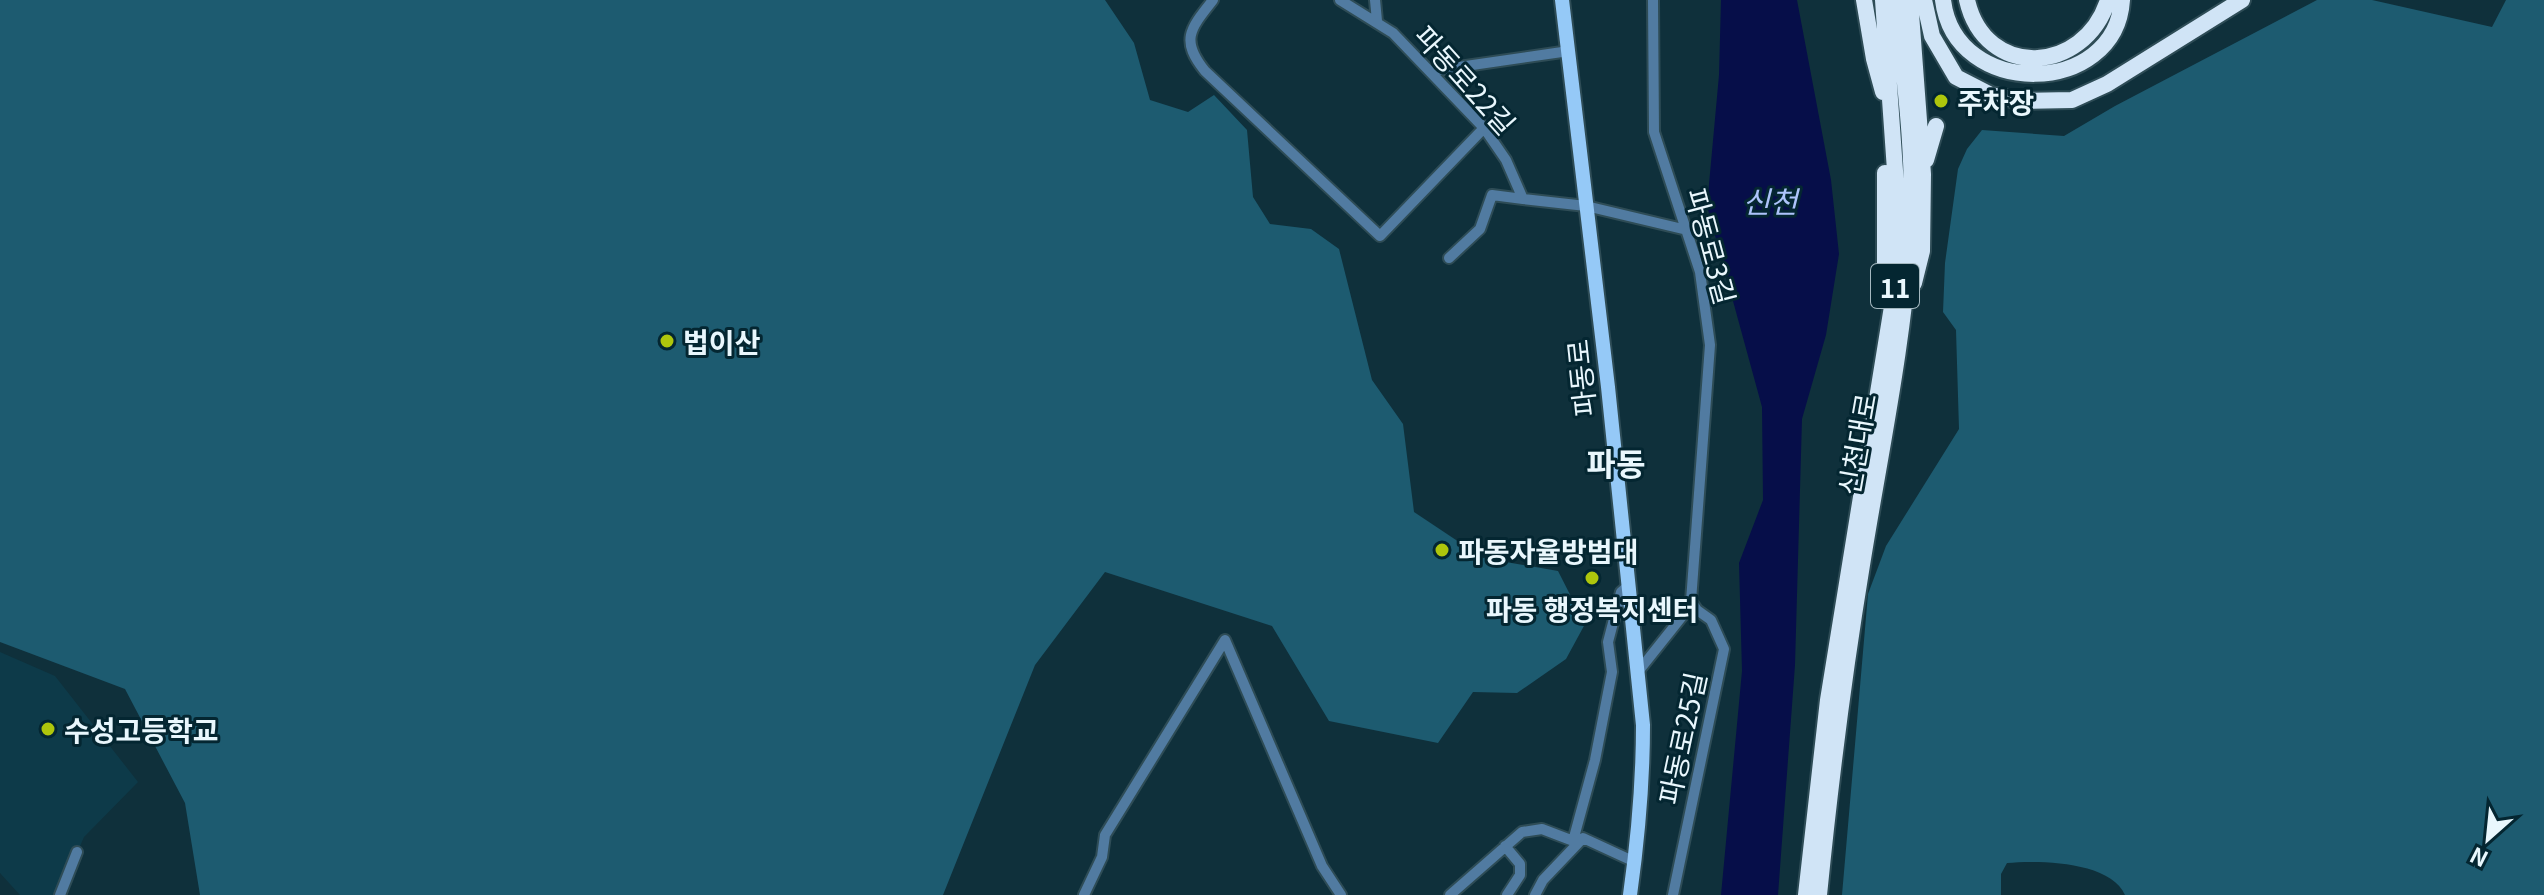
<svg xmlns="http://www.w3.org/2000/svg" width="2544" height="895" font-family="Georgia,'Noto Sans KR',serif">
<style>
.built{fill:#0d3a49}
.green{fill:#1d5b70}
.water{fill:#060e49}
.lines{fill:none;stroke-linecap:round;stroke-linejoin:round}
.minor-casing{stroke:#2e4c56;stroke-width:14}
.major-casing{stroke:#2e4c56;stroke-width:18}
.highway-casing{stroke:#2e4c56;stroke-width:20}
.minor{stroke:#517ba1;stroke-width:10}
.major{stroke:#95c9f7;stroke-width:14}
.highway{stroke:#d0e4f6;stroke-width:16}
.poi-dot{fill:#aec60c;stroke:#042631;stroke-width:3}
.labels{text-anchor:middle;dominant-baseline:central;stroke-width:6;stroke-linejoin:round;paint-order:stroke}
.shield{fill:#042631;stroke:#a4b8c0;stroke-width:2}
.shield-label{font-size:26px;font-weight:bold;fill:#e9f7fd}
.street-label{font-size:28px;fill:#e9f7fd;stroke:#042631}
.poi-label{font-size:28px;font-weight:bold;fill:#e9f7fd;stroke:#042631;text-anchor:start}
.water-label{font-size:30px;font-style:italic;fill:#adc3fa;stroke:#042631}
.quarter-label{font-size:32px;font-weight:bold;fill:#e9f7fd;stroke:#042631}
</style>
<rect width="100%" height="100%" fill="#0f303b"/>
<path class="built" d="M0 652 55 676 138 782 84 837 59 895H20L0 873Z"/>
<path class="green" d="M0 0H1105L1134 43 1150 100 1188 112 1214 95 1247 130 1253 197 1270 224 1311 229 1339 249 1372 380 1403 424 1414 512 1483 558 1558 571 1585 624 1566 659 1517 693 1473 692 1438 743 1329 721 1272 626 1105 572 1035 665 943 895H200L185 803 125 689 0 642Z
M2317 0H2372L2492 27 2506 0H2544V895H2125C2111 861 2038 860 2007 863L2001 874V895H1842L1868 594 1886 546 1959 429 1956 330 1943 312 1945 263 1958 169 1967 149 1982 130 2064 136 2115 106Z"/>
<path class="water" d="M1721 0H1797L1831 180 1839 254 1826 335 1802 419 1795 665 1778 895H1721L1742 671 1739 563 1763 500 1762 407 1707 206 1719 75Z"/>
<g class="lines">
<g class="minor-casing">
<path id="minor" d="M1213 0C1190 29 1180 40 1205 71L1380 236 1484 128
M1340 0 1393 33 1484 128 1506 160 1523 199 1586 206 1687 230
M1375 0 1377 21
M1431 71 1569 51
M1449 258 1480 229 1492 195 1523 199
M1637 673 1688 609 1691 601 1710 345 1700 272 1654 132 1653 0
M1573 841 1595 760 1612 672 1608 642 1621 592 1628 586
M1505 846 1520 864V875L1507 895
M60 895 77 852
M1084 895 1102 857 1105 835 1225 640 1322 866 1341 895
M1450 895 1522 832 1542 829 1576 842
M1535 895 1543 880 1583 838 1635 862
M1673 895 1724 649 1711 620 1697 610 1691 601"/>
</g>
<g class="major-casing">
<path id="major" d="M1562 0 1608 387 1643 725C1643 782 1638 838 1630 895"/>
</g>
<g class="highway-casing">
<path id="highway" d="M1864 0 1874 59 1883 92
M1910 0 1923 174 1922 251 1914 283
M1924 0 1932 36 1956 77 1991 95 2022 101 2072 100 2107 84 2242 0
M1943 0C1955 100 2116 97 2122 0
M1967 0C1985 80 2084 75 2108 0
M1926 160 1936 126
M1885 173V274
M1806 895 1828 700 1895 288 1898 213 1883 0
M1819 895C1830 785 1844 674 1862 565 1880 453 1904 343 1911 229 1915 153 1904 76 1896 0"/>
</g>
<use href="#minor" class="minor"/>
<use href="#major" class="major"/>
<use href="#highway" class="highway"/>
</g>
<g class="poi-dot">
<circle cx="1941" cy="101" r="8"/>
<circle cx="667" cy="341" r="8"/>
<circle cx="1442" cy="550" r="8"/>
<circle cx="1592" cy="578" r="8"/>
<circle cx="48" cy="729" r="8"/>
</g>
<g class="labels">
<rect class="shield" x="1871" y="264" width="48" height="44" rx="6"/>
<g class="shield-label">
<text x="1895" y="286">11</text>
</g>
<g class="street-label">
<text transform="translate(1466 79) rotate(48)">파동로22길</text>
<text transform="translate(1712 246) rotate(75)">파동로3길</text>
<text transform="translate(1580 378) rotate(-96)">파동로</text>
<text transform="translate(1856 444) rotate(-80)">신천대로</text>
<text transform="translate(1681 738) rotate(-78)">파동로25길</text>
</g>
<g class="poi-label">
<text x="1957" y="101">주차장</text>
<text x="683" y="341">법이산</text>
<text x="1458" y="550">파동자율방범대</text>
<text x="1592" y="608" text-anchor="middle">파동 행정복지센터</text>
<text x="64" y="729">수성고등학교</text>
</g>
<g class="water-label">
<text x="1770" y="200">신천</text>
</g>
<g class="quarter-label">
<text x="1616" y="462">파동</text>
</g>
</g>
<g transform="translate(2488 839) rotate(207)" stroke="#042631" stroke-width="6" paint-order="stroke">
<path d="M0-6L14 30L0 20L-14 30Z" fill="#e9f7fd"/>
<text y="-12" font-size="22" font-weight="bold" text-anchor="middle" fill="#e9f7fd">N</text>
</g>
</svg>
